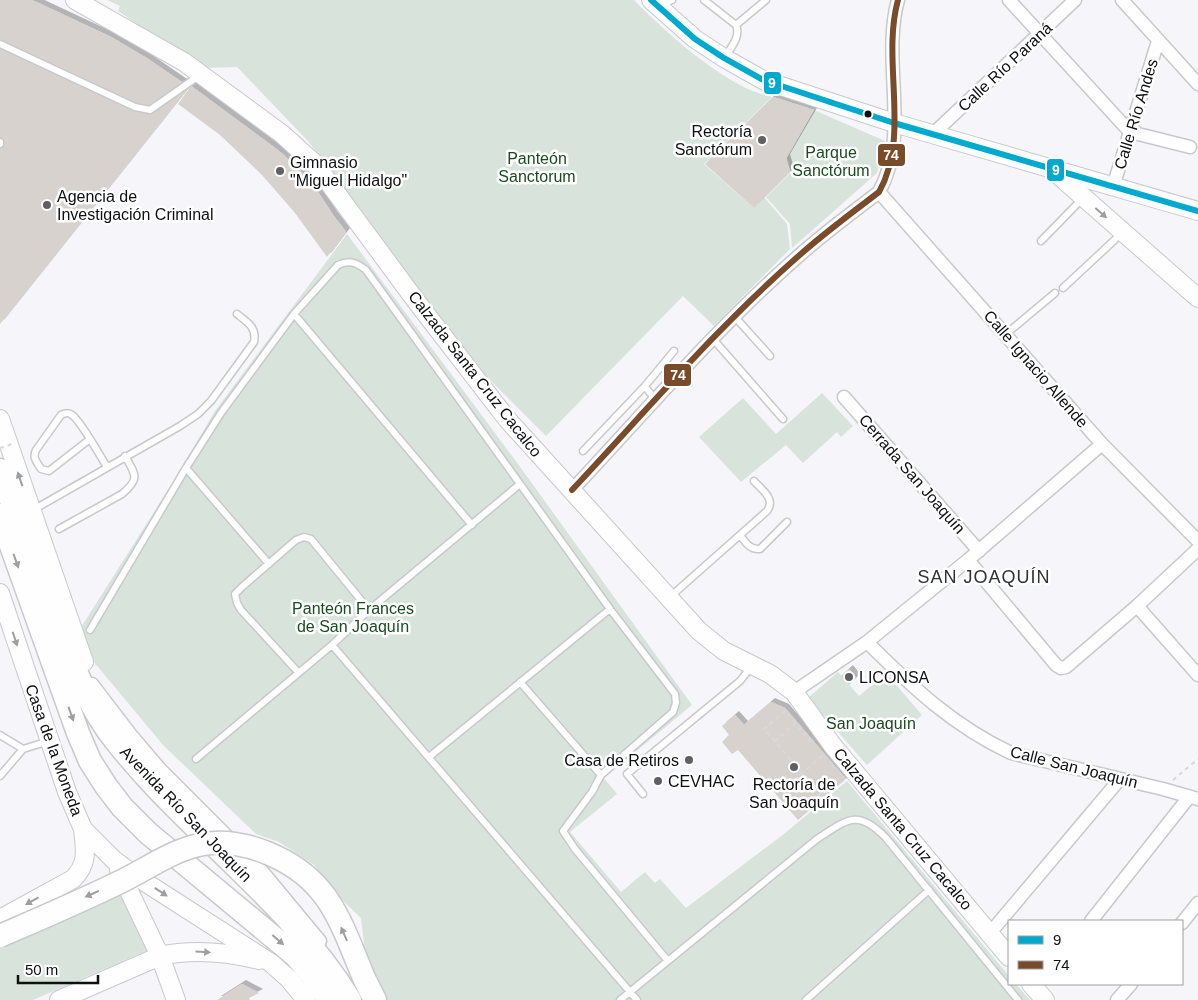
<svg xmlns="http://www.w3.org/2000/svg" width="1198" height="1000" font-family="Arial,sans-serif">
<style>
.green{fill:#d8e4db}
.building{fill:#d8d2ce;filter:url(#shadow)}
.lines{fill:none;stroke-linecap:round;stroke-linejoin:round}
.lane-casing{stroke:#c8c9cd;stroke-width:9}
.street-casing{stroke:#c8c9cd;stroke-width:15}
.secondary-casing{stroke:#c8c9cd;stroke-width:20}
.highway-casing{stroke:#c8c9cd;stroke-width:25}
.path{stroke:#d9d9da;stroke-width:2;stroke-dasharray:4 4;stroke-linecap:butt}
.lane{stroke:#fefefe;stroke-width:6}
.street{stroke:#fefefe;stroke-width:12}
.secondary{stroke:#fefefe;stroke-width:18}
.highway{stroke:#fefefe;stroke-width:22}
.highway-bridge-casing{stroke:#c8c9cd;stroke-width:25;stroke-linecap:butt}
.path-bridge{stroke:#d9d9da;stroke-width:2;stroke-dasharray:4 4;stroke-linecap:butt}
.highway-bridge{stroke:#fefefe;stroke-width:22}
.bus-1-casing{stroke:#fff;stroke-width:10}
.bus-2-casing{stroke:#fff;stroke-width:10}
.bus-1{stroke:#00a9ce;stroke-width:6}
.bus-2{stroke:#7a4b2a;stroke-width:6}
.oneway{fill:#9e9fa0}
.bus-dot{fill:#0f1012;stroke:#fff;stroke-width:2}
.poi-dot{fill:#606063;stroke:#fff;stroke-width:2}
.labels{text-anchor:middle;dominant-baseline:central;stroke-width:5;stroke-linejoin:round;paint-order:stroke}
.street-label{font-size:16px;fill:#0f1012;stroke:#fff}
.poi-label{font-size:16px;fill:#0f1012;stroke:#fff;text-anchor:start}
.park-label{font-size:16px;fill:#1b4b21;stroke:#fff}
.neighbourhood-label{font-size:18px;letter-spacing:1px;fill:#313339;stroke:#fff}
.line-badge{stroke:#fff;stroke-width:2}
.badge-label{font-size:14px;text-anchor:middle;font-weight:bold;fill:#fff}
</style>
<defs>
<filter id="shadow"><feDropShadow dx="4" dy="-4" stdDeviation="0" flood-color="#0004"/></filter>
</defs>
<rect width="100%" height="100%" fill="#f5f5fa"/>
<path class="green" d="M107 0H634C664 31 711 72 750 90 757 93 765 95 772 97L704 164 754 208 764 197 787 224 790 249 714 326 683 296 546 436 472 362 308 141 237 67 202 68 118 11 120 6Z
M814 110 885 141 877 173 792 248 790 224 766 197 791 172 787 158Z
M347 234 518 464 692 705 604 778 617 794 570 832 621 892 645 872 655 883 660 879 686 908 784 834 847 781 1009 976V984H1016L1030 1000H386L366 961 361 918 341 899 314 865 279 842 256 834 163 745 93 661 80 629 173 482 215 411Z
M822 393 853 426 841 437 837 432 803 463 786 445 741 482 699 437 743 398 776 434Z
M838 672 859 696 886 673 922 715 867 765 808 698Z
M121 889 148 950 33 1000H0V947Z"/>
<path class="building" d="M0 0H32L111 37 148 59 189 87 0 324Z
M191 86 279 151 298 168 320 195 333 215 346 232 327 257 295 213 262 175 220 135 178 104Z
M773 97 814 110 786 158 790 172 754 208 705 164Z
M849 669 856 678 849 685 841 676Z
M771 702 785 708 846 779 798 820 738 750 732 754 722 742 729 735 722 726 735 715 744 725Z
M242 984 259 993 249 998 250 1000H217Z"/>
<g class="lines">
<g class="lane-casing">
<path id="lane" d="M704 0 736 25C741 37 731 47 725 57
M659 6 672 0
M736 25 766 0
M0 44 135 107 150 110 200 75
M0 142V144
M1041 241 1082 199
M1063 288 1122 233
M294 314 472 525
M735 317 770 356
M1006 334 1055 293
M713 339 783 419
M655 400 645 386 674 351
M90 439 49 471 41 469C37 462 32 458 36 450L61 415C65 413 68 412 72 415 81 421 100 456 107 467
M583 451 645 386
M186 468 269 564
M33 510 180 426 198 414 211 401 254 342C257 327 247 322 237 314
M59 529 122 494C140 479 136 475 125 456
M740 535C745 542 750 550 760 549L787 522
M671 596 767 511C776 499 762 490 754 481
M90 630 186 468 221 413 294 314 338 265C349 260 356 262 366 270L610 609 675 694 676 703 673 712 601 775 592 792 563 831 575 849 668 961
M332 645 637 1000
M298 672 241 610 237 603 235 594 242 587 296 540 304 537 311 539 369 610
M520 682 601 775
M0 735 23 749
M429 757 610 609
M196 759 332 645 369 610 520 484
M0 776 23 749 49 741
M643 794 627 774 740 681 751 667
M620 1000 817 839C847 820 857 808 886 838L1018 1000
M806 1000 929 890"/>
</g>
<g class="street-casing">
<path id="street" d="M1009 0 1130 132 1190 147
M1122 0 1198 84
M933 134 1075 0
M1113 187 1158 41
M879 192 1102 444 1198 541
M844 397 979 551
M572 490C647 410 719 325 802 253 827 231 853 212 879 192 911 135 881 61 898 0
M968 560 1056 665 1061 668 1066 667 1137 606 1198 549
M1137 606 1198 675
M867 642C911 686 953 726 1011 753L1163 789 1198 799
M92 684 131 735 160 769 262 871 320 941
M794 692 867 642 968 560 1102 444
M1091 921 1189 797
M1182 923 1198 903
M990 933 1120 779
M1117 1000 1131 984"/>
</g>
<g class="secondary-casing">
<path id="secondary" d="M75 0 184 62 282 134 315 164 416 301 507 419 699 631 724 651 770 674 794 692 833 746 1009 957
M651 0 695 39 724 58 763 80 894 123 1198 211
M1056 173 1198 298
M0 419 84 662
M0 593 67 792 83 829 114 860 137 877 271 963 289 979 306 1000
M119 870 160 956 176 1000
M0 919 73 879C89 863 85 849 83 829
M1031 984 1045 1000
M59 1000 160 956C192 949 226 952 259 960"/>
</g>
<g class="highway-casing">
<path id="highway" d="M0 470C6 489 14 507 21 526 33 557 43 588 55 618 72 661 86 704 115 740 187 832 288 899 350 1000
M0 515 78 733 90 761 106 786 122 807 148 833 296 956 313 977 329 1000
M364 978 375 1000"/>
</g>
<path class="path" d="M796 723 775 741 819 795
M775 741 764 729 785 711 814 745
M822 756 782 791 799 812 840 777 839 776
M781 778 788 786
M1173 780 1198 759"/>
<use href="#lane" class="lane"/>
<use href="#street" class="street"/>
<use href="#secondary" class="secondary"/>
<use href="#highway" class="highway"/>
<g class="highway-bridge-casing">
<path id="highway-bridge" d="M0 936C39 919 79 902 118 883 146 870 173 849 204 844 244 837 295 860 320 890 340 913 352 950 364 978"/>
</g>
<path class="path-bridge" d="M0 448 12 444"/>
<use href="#highway-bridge" class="highway-bridge"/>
<g class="bus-1-casing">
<path id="bus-1" d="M651 0 695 39 724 58 763 80 894 123 1198 211"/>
</g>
<g class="bus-2-casing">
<path id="bus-2" d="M572 490C647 410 719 325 802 253 827 231 853 212 879 192 911 135 881 61 898 0"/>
</g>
<use href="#bus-1" class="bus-1"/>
<use href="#bus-2" class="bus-2"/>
</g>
<defs><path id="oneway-solid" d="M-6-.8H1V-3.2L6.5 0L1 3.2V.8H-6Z" transform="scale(1.25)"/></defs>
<g class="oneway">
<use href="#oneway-solid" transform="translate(1101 213) rotate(41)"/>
<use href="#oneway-solid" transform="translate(20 479) rotate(-109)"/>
<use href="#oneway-solid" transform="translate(16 561) rotate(70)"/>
<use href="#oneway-solid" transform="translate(15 639) rotate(72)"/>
<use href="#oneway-solid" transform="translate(71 714) rotate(70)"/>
<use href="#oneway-solid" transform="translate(161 892) rotate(33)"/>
<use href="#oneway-solid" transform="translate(92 894) rotate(156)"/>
<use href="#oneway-solid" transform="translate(32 901) rotate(151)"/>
<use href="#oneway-solid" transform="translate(344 934) rotate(-114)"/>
<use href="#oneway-solid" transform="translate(278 940) rotate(41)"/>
<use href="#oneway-solid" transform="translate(203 952) rotate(4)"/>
</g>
<circle class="bus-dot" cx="868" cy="114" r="4.5"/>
<g class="poi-dot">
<circle cx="762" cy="140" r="5"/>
<circle cx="280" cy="171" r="5"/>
<circle cx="47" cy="205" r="5"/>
<circle cx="849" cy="677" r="5"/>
<circle cx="689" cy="760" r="5"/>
<circle cx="794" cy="767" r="5"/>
<circle cx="658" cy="781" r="5"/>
</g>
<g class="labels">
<g class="street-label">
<text transform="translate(1005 67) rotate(-43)">Calle Río Paraná</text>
<text transform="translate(1136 114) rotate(-73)">Calle Río Andes</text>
<text transform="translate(1036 369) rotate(49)">Calle Ignacio Allende</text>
<text transform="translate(475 374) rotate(52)">Calzada Santa Cruz Cacalco</text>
<text transform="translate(912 474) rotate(49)">Cerrada San Joaquín</text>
<text transform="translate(54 750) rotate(70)">Casa de la Moneda</text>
<text transform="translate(1074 767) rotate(14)">Calle San Joaquín</text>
<text transform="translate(186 814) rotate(46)">Avenida Río San Joaquín</text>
<text transform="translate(903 829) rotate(50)">Calzada Santa Cruz Cacalco</text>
</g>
<g class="poi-label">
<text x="752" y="131" text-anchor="end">Rectoría<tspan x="752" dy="18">Sanctórum</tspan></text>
<text x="290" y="162">Gimnasio<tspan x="290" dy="18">"Miguel Hidalgo"</tspan></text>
<text x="57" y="196">Agencia de<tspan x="57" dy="18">Investigación Criminal</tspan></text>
<text x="859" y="677">LICONSA</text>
<text x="679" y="760" text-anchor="end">Casa de Retiros</text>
<text x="668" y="781">CEVHAC</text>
<text x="794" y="784" text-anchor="middle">Rectoría de<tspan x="794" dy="18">San Joaquín</tspan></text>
</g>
<g class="park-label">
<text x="831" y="152">Parque<tspan x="831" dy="18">Sanctórum</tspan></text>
<text x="537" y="158">Panteón<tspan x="537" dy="18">Sanctorum</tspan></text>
<text x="353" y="608">Panteón Frances<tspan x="353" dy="18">de San Joaquín</tspan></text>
<text x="871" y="723">San Joaquín</text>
</g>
<g class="neighbourhood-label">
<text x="984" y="577">SAN JOAQUÍN</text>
</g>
</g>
<g class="line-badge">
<rect x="763" y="71" width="19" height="24" rx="5" fill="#00a9ce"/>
<rect x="877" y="143" width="29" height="24" rx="5" fill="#7a4b2a"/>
<rect x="1046" y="158" width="19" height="24" rx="5" fill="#00a9ce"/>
<rect x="663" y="363" width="29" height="24" rx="5" fill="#7a4b2a"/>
</g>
<g class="badge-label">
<text x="772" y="88">9</text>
<text x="891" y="160">74</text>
<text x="1056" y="175">9</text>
<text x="678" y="380">74</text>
</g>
<rect x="1008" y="920" width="175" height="65" fill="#ffffff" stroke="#9f9fa0"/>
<rect x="1018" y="936" width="25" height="8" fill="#00a9ce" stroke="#9f9fa0"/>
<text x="1053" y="945" font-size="15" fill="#0f1012">9</text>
<rect x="1018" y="961" width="25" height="8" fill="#7a4b2a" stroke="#9f9fa0"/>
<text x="1053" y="970" font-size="15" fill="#0f1012">74</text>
<path d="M18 975v8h80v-8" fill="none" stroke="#0f1012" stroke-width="2.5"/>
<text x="25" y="975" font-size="15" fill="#0f1012" stroke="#ffffff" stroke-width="4" paint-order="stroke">50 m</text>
</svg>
